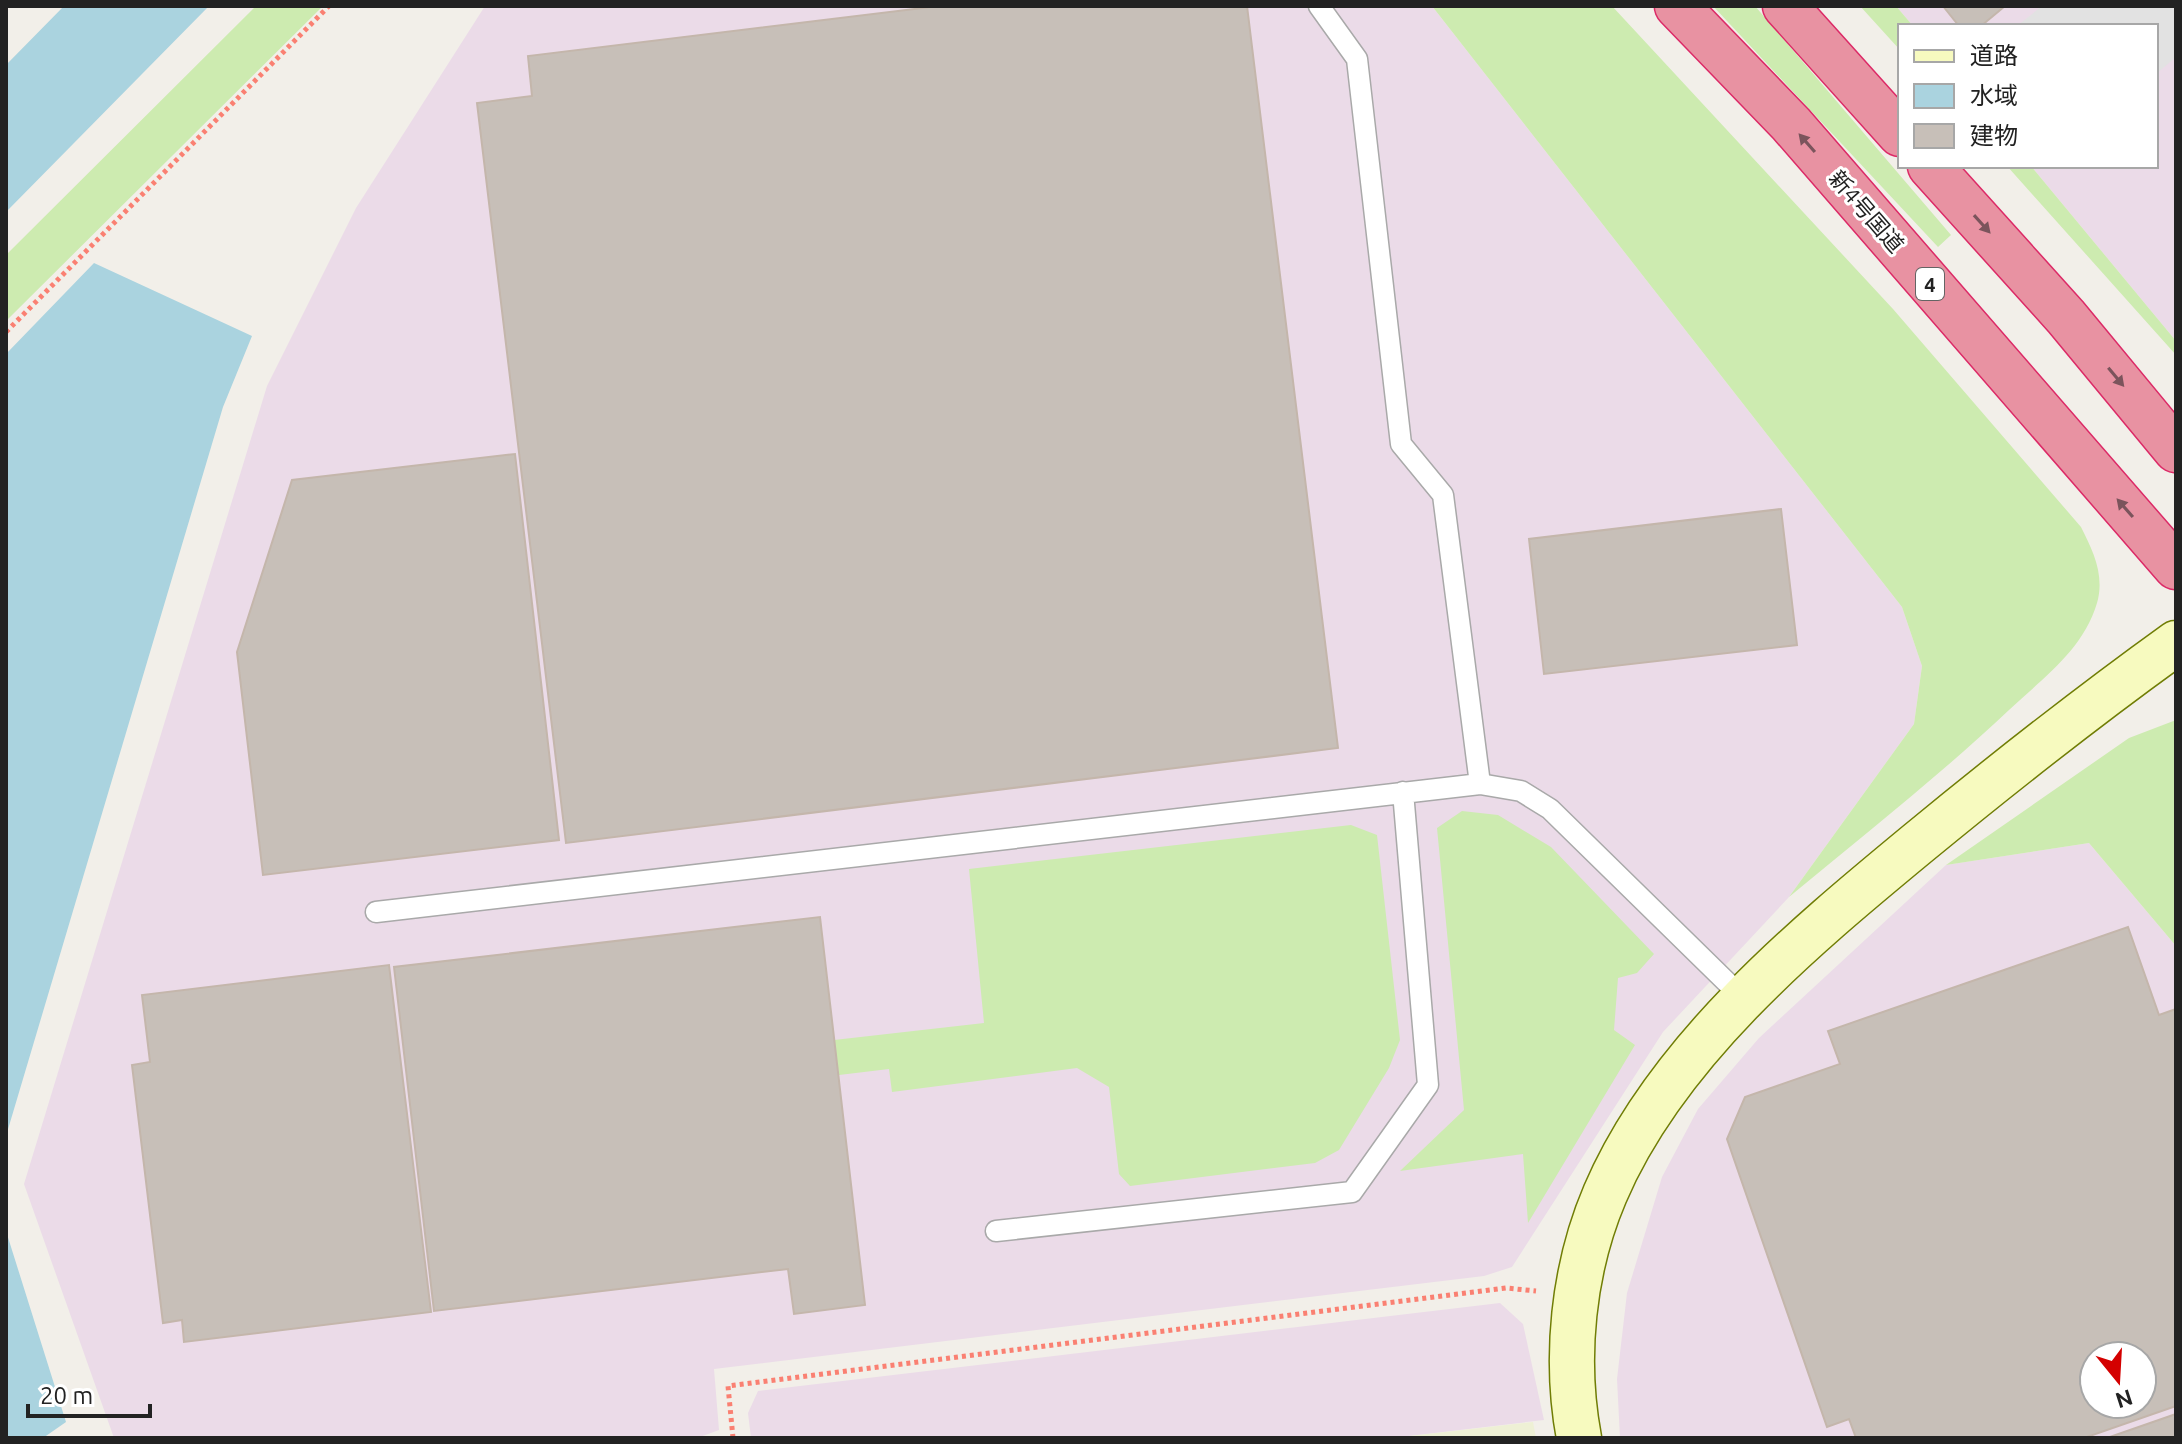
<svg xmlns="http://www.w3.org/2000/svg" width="2182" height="1444" font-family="Ubuntu,'Noto Sans JP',sans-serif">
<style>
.industrial{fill:#ebdbe8;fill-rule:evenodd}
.farmland{fill:#eef0d5}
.grass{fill:#cdebb0}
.parking{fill:#e2e2e2}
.water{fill:#aad3df}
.building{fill:#c7bfb8;stroke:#c4b6ab;stroke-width:2;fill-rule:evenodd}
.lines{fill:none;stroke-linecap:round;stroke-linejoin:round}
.lane-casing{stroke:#a9a9a9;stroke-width:23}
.secondary-casing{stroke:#707d05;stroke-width:47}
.highway-casing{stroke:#dc2a67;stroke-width:47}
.path{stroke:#fa8072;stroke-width:5;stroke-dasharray:4 4;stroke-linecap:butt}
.lane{stroke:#fff;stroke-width:20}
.secondary{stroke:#f7fabf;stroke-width:44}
.highway{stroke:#e892a2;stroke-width:44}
.oneway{fill:#7b545c}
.labels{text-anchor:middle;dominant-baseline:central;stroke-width:6;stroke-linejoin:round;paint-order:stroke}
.shield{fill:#fff;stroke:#646464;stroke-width:2}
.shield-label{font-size:20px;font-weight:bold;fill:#222}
.street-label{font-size:22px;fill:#222;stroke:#fff}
</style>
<rect width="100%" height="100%" fill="#f2efe9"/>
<path class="industrial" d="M485 6H1432L1902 607 1922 666 1914 724 1789 897 1663 1032 1512 1267 1484 1276 714 1369 719 1430 700 1437 114 1438 24 1184 267 386 356 208Z
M1896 6H2176V341L2031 166H2156V26H1913Z
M2089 843 2176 946V1438H1620L1617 1379 1627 1293 1662 1177 1698 1109 1759 1038 1946 865ZM2094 1356H2142V1404H2094Z
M1500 1303 1523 1324 1544 1420 1392 1438H751L748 1413 758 1391Z"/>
<path class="farmland" d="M1533 1422 1536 1438H1393Z"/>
<path class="grass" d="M256 6H323L6 321V255Z
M1432 6H1612L1893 309 2081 527C2093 551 2105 575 2097 603 2083 650 2043 678 2009 710 1939 776 1863 836 1789 897L1914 724 1922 666 1902 607Z
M1713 6H1755L1951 235 1938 247Z
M1860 6H1896L1913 26H1900V50Z
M2007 166H2031L2176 341V355Z
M2176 720V946L2089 843 1946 865 2129 738Z
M1462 811 1498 815 1551 847 1654 954 1637 973 1618 978 1614 1030 1635 1045 1528 1223 1523 1154 1400 1171 1464 1110 1437 828Z
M1351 825 1377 835 1400 1040 1389 1068 1339 1150 1315 1163 1130 1186 1119 1174 1109 1087 1077 1068 892 1092 889 1069 839 1075 834 1040 984 1023 969 869Z"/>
<path class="parking" d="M2042 6H2176V57L2156 74V26H2017Z"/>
<path class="water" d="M64 6H209L6 212V65Z
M94 263 252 336 223 407 6 1136V354Z
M6 1231 66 1422 43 1438H6Z"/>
<path class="building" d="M939 6H1247L1338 748 566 843 477 103 532 96 528 56Z
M1943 6H2005L1981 26H1959Z
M515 454 559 840 263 875 237 652 292 480Z
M1781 509 1797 645 1544 674 1529 539Z
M820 917 865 1305 794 1314 788 1269 434 1311 394 967Z
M2128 927 2159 1015 2176 1009V1406L2084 1438H1856L1849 1419 1827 1427 1727 1139 1745 1097 1840 1064 1828 1031ZM2094 1356H2142V1404H2094Z
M389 965 431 1312 184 1342 182 1320 163 1323 132 1065 150 1062 142 995Z
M2176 1414V1438H2107Z"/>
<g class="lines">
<g class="lane-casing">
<path id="lane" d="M1319 6 1357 59 1401 444 1443 495 1480 784
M376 912 1480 784 1521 791 1550 809 1745 1000
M996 1231 1352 1192 1428 1085 1403 792"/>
</g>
<g class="secondary-casing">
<path id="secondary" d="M1579 1438C1564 1358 1573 1269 1605 1194 1665 1053 1802 939 1917 844 2002 774 2087 707 2176 643"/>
</g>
<g class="highway-casing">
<path id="highway" d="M1677 6 1791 124 2176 567
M1785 6 1900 134
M1930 166 2066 317 2176 450"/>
</g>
<path class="path" d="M6 332 329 6
M733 1438 728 1386 1506 1288 1536 1291"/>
<use href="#lane" class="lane"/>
<use href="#secondary" class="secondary"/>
<use href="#highway" class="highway"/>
</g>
<defs><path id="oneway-solid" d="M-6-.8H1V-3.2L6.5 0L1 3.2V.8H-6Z" transform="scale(2)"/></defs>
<g class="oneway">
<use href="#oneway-solid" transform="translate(1807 143) rotate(-131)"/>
<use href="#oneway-solid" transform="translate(1982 224) rotate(48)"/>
<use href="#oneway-solid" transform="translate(2116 377) rotate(50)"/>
<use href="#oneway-solid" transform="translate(2125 508) rotate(-131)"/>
</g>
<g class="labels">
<rect class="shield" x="1916" y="268" width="28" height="32" rx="6"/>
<g class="shield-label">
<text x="1930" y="284">4</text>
</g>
<g class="street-label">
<text transform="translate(1867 211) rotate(49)">新4号国道</text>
</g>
</g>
<rect width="2182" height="1444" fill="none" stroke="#222222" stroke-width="16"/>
<rect x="1898" y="24" width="260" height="144" fill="#ffffff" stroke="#a7a7a7" stroke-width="2"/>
<rect x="1914" y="50" width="40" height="12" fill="#f7fabf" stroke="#a7a7a7" stroke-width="2"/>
<text x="1970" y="64" font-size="24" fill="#222222">道路</text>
<rect x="1914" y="84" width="40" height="24" fill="#aad3df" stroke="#a7a7a7" stroke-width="2"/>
<text x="1970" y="104" font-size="24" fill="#222222">水域</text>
<rect x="1914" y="124" width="40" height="24" fill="#c7bfb8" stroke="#a7a7a7" stroke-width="2"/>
<text x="1970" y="144" font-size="24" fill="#222222">建物</text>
<g transform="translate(2118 1380) rotate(162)"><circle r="38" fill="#ffffff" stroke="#a7a7a7" stroke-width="2"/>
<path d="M0-6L14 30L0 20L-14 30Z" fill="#d40000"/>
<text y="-12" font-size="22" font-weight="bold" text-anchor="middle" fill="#222222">N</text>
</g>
<path d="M28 1404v12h122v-12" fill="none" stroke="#222222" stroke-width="4"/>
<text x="40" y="1404" font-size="24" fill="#222222" stroke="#ffffff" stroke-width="6" paint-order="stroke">20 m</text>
</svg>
